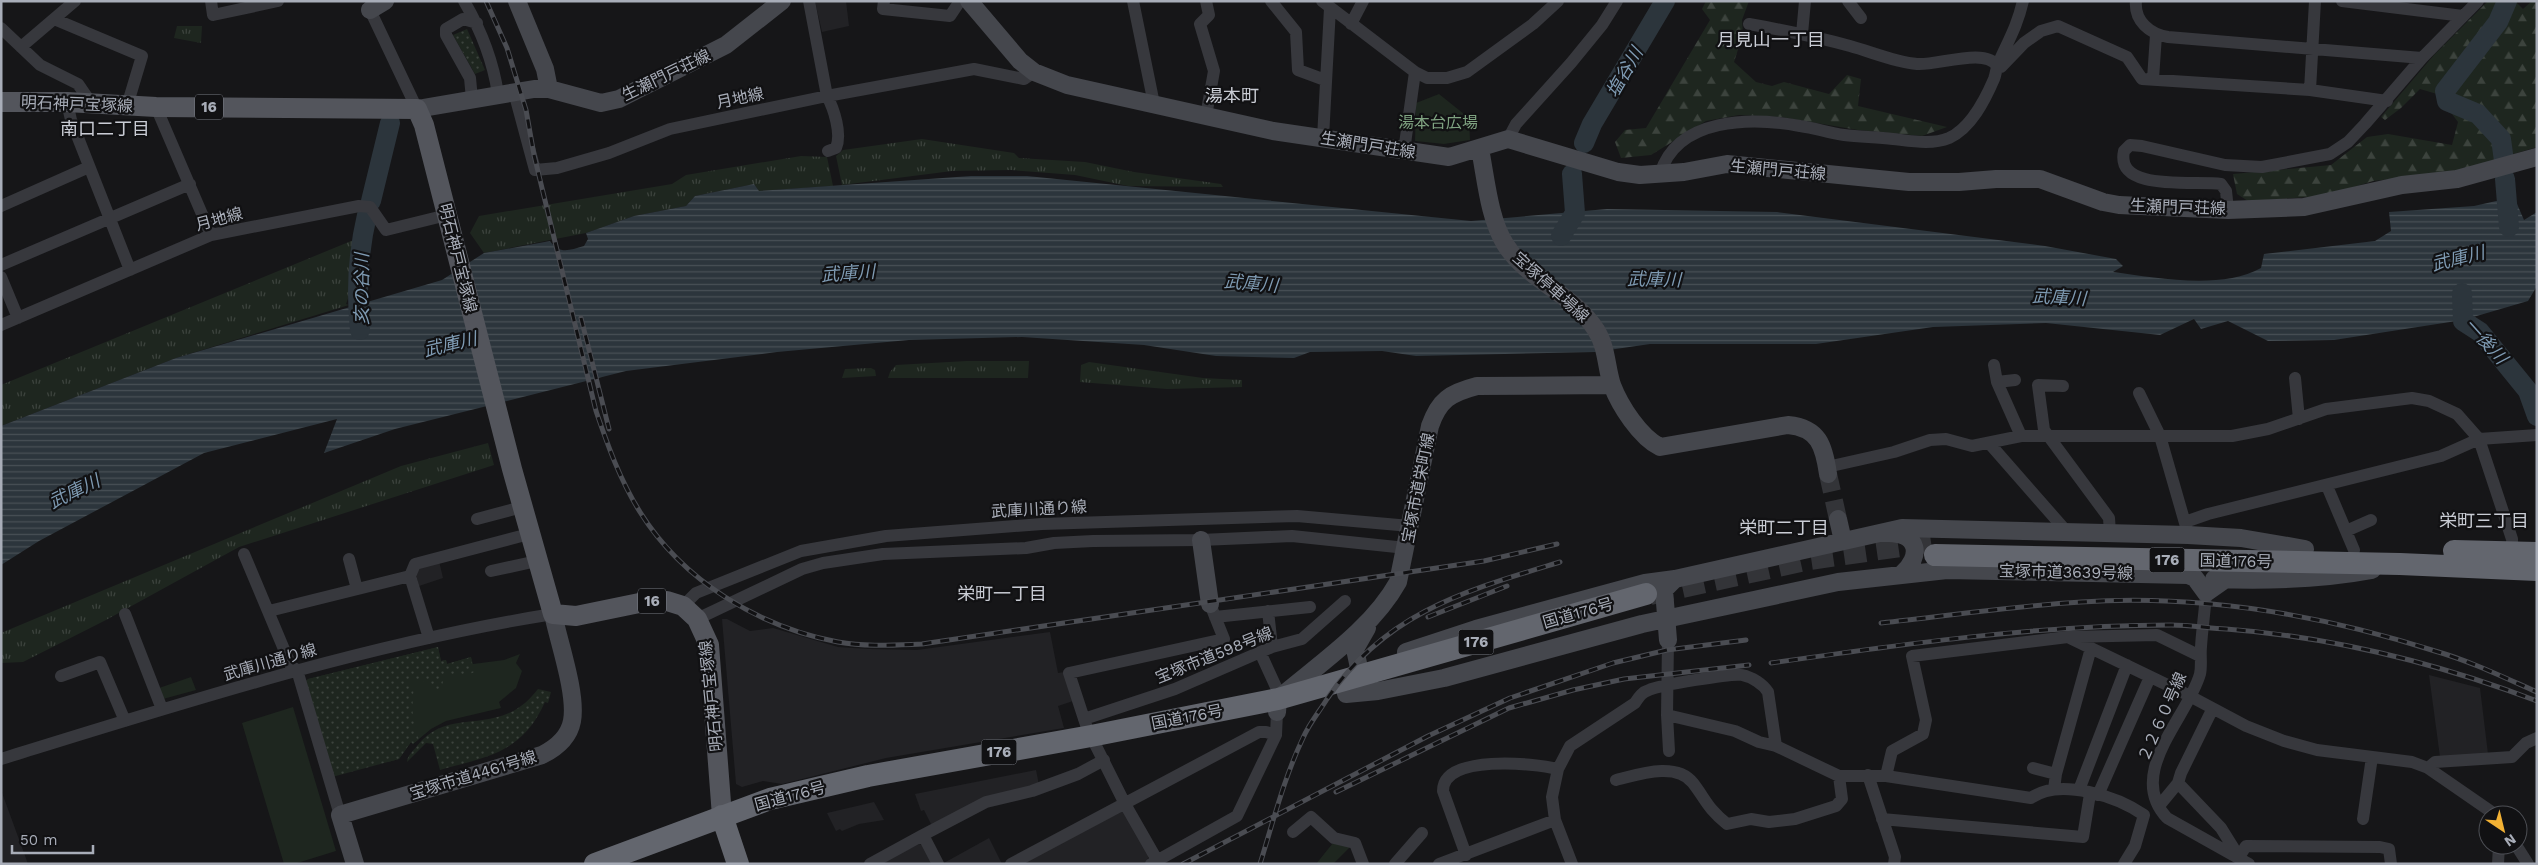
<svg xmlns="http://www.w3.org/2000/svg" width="2538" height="865" font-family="'Work Sans','Noto Sans JP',sans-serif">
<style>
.built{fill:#222225}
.grass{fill:url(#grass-tufts)}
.forest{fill:url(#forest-firs)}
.park{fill:#1e261f}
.garden{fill:url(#garden-dots)}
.water{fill:url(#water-rules)}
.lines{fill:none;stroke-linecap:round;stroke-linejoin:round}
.river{stroke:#2c353c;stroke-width:20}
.secondary-tunnel{stroke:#333438;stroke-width:18;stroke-dasharray:18 9;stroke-linecap:butt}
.highway-tunnel{stroke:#333438;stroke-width:22;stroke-dasharray:22 11;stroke-linecap:butt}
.street{stroke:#37383d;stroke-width:12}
.secondary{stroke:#45474d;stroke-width:18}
.primary{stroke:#53555c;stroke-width:20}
.highway{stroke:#63666e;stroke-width:22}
.rail-casing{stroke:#4a4c52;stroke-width:5}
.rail{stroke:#111113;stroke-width:3;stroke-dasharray:9;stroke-linecap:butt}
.labels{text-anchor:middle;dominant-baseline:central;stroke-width:4.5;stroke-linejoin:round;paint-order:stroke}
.shield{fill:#111113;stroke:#7b7e86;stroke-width:1}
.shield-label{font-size:15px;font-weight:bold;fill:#a8adb8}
.street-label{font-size:16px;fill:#a8adb8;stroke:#111113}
.park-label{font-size:16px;fill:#7fa381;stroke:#111113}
.neighbourhood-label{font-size:18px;fill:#c9ccd4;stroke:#111113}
.water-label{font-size:18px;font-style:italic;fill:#7f9bb3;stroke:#111113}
</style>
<defs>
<pattern id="grass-tufts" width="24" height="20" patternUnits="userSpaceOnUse" patternTransform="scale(1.25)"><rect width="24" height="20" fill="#1e261f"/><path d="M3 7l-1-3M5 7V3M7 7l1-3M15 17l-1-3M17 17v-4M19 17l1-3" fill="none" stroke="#3c433d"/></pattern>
<pattern id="forest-firs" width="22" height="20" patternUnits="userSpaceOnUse" patternTransform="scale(1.25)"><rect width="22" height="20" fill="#1e261f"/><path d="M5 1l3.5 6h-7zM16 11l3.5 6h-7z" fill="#3c433d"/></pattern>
<pattern id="garden-dots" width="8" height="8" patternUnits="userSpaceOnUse" patternTransform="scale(1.25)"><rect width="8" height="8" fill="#1e261f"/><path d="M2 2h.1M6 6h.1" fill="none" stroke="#3c433d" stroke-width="1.8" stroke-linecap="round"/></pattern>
<pattern id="water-rules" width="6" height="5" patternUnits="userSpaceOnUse" patternTransform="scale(1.25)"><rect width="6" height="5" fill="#2c353c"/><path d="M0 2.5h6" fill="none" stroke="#485056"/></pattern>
</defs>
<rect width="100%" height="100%" fill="#161618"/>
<path class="built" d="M815 1H846L849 26 822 32Z
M439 561 443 578 419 586 416 575 418 568Z
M722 619H727L750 631 773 628 838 647 869 649 917 650 1050 632 1058 673 1065 672 1073 701 1058 706 1064 728 886 758 782 784 763 781 742 787 736 784Z
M2429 675 2480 688 2488 754 2440 757Z
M1036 770 1039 785 932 826 924 810 921 811 915 794Z
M1 790 28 864H1Z
M874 802 884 820 859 824 842 831 840 829 836 831 827 813Z
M1124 810 1149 856 1145 864H1022Z
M989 838 1002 864H942Z
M919 844 923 845 933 864H879Z"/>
<path class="grass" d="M177 26H202L201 43 174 38Z
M922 139 1014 153 1019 158 1085 162 1134 172 1221 184 1223 187 1128 186 1075 175 1011 170 952 171 842 185 836 156 843 150Z
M801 156 827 157 833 186 759 191 754 184 695 196 686 206 634 216 586 233 484 253 470 233 479 216 672 184 686 175Z
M356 239 352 269 355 279 346 304 349 305 176 358 1 426V385Z
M967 361H1029L1028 378H888L890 372 896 365Z
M1089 362 1203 378 1242 380V387L1167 389 1080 382 1081 365Z
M871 368 875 370 876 376 842 378 845 369Z
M488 443 494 465 239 547 106 620 23 662 1 663V633L401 466Z"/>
<path class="forest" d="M1706 1H1749L1742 20 1743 34 1734 62 1756 82 1772 86 1784 82 1829 94 1847 75 1861 79 1858 106 1947 127 1922 136 1858 130 1781 117 1739 115 1706 121 1651 155 1621 158 1615 142 1625 130 1646 128 1710 20 1702 9Z
M2488 1H2515L2523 9 2532 1H2537V147L2454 172 2373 181 2325 196 2248 201 2237 194 2233 174 2331 165 2367 137 2388 134 2452 145 2458 122 2437 94 2420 89 2401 108 2385 120 2381 117 2434 55Z"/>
<path class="park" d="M1439 94 1469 118 1470 140 1444 144 1415 141 1416 103Z
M438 647 441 661 446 660 447 664 471 657 473 664 504 660 520 654 516 663 522 671 516 688 499 702 501 708 446 721 431 729 413 744 411 742 399 759 388 762 308 679Z
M191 677 196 690 163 699 159 688Z
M293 707 336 851 294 864H284L242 723Z
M1333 843 1350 847 1333 864H1316Z"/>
<path class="garden" d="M467 29 485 70 475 74 453 35Z
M438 647 441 661 446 660 447 664 471 657 472 664H476L474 672C465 678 456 676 445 674L441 689H435C425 682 420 676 407 681V685L414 686C412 706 411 721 419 739L413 744 411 742 399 759 332 777 304 682 308 679Z
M538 689 551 692 548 703 545 702C522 753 489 756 440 770L433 744 426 743 407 762C407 756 413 751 417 746 443 713 475 728 509 713 521 708 530 699 538 689Z"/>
<path class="water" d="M971 176H1027L1471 221 1607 209 1777 212 2045 246 2116 259 2123 266 2113 272C2156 278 2222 290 2261 268L2264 254 2375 241 2391 231 2389 212 2474 206 2514 197 2524 220 2537 212V286L2528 301 2463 320 2334 340 2268 341 2228 321 2201 329 2194 319 2160 335 2046 323 1933 327 1816 344H1650L1595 352 1416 356 1382 351 1310 352 1294 358 1216 356 1144 345 1022 337 909 340 777 352 626 371 395 429 324 453 337 419 204 453 39 541 1 565V426L176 358 442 280 484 253 550 241C560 255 569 250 584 246L588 239 586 233 634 216 686 206 695 196 754 184 759 191Z"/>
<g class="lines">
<path class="river" d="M1584 143 1592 124 1665 1
M2504 161 2501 139 2478 114 2447 101 2445 91 2498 22 2507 1
M2505 179 2509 227
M371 201 390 123
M1561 236 1575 213 1572 174
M2462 293 2463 321 2480 332 2528 391 2537 416
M360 330C356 292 358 253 367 215"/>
<path class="secondary-tunnel" d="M1828 474 1838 519"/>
<path class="highway-tunnel" d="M1650 594 1810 559 1935 541"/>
<path class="street" d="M211 1 213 15 278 1
M464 1C481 30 493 61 498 94
M809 1 827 96C834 109 842 134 836 148L828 151
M884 1 883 9 950 16 960 1
M1133 1 1154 104
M1206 1 1209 15 1200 24 1214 71 1206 116
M1271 1 1296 32 1298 70 1325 80
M1322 1 1415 72 1427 78H1447L1467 72 1533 24 1558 1
M1848 1 1861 18
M2136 1C2134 21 2150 34 2168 37L2422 58
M2342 1 2463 16
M370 10 417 109
M54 19 142 56 127 106
M1351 24 1363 1
M1749 24C1783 30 1817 37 1850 46 1872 52 1895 62 1917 64 1936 66 1986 47 1997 66
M1 28 40 65 78 84 91 103
M1802 34 1805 1
M21 47 75 1
M2001 67 2024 43 2041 31 2058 26 2127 57 2142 79 2310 90 2387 101
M2153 79 2156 35
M2310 90 2315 1
M514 92 535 170 557 168 609 153 670 129 827 96 974 69 1024 79 1034 72
M472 99 470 78 446 35V29L463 19 477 23
M67 102 71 120 130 270
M156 107 211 235
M1323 138 1330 8
M1508 139 1516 124 1571 63 1602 25 1617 1
M1404 151 1415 72
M1660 174C1677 117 1752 117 1800 126 1815 128 1829 133 1844 135 1861 137 1877 137 1893 139 1911 141 1932 145 1949 138 1971 128 1985 100 1994 79 1996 74 1996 69 1998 64 2008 41 2017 27 2023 1
M1 206 89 167
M2228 210 2226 191 2221 184C2197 180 2115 193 2124 151L2130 145 2142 146 2225 165 2262 167 2330 154 2348 142 2365 124 2422 58 2478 1
M1 265 190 184
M1 277 18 318
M1 325 211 235 359 206 370 207 386 230 447 215
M1994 365 1997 382 2021 436
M2295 378 2299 419
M1997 382 2015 380
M2063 386 2038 385 2044 430 2109 518 2110 533
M2139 393 2160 436 2187 530
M1989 443 2067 532
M1827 467 1894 452 1930 440 1946 439 1972 446 2021 436H2232L2268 429 2326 409 2412 398 2429 401 2457 414 2479 439 2512 539V558
M2327 486 2354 550
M477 519 522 507
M2185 522 2208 514 2441 456 2479 439 2537 435
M2346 531 2371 520
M244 554 291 666 297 670 340 815
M349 559 357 589
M491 571 537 561
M2206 593C2205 611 2202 629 2201 647 2200 655 2202 665 2200 674 2188 717 2125 773 2167 818L2249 864
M683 606 696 593 801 551 886 536 1042 524 1297 516 1410 526
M269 611 410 576
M1268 611 1272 647
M125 614 162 709
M1215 617 1310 607
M697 619 802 569 823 563 883 554 1026 548 1054 543 1093 541 1201 540 1292 536 1406 548
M429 638 410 576 415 564 529 534
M2070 638 2184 693 2246 726 2284 741 2317 750 2412 762 2428 768
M1668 640 1667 715 1735 731 1759 742 1776 746
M1260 652 1276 687 1278 699
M61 676 100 662 125 721
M1667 715 1669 751
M1084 719 1175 689 1272 647 1302 639 1345 601
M1 759C183 703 365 644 553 614
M2033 768 2056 774
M1868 775 1895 857 1894 864
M1886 776 2031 798C2060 777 2118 797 2144 815L2135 846 2124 864
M1616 780C1637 775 1676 761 1693 783 1706 800 1708 809 1727 824L1751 819 1769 822 1795 819 1836 806 1842 799 1839 776
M2178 783 2221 828 2239 857 2246 846 2380 847 2389 849 2391 864
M2054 789 2056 774 2091 648
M2079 790 2127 665
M2098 795 2150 677
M2159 806 2178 783 2181 773 2212 710
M2496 815 2428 768 2435 762 2512 757 2526 743 2537 738
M1882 819 2083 837 2090 794
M2363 819 2372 757
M1293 832 1311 817 1334 838 1355 843 1363 864
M2516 845 2528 864
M1466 855 1443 791C1443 754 1534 763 1558 769
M1157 860 1125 804 1087 728 1069 673 1224 639 1210 604
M870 864 923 835
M938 864 923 835 986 802 1032 791 1078 774 1104 760
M1011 864 1259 732H1266L1276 735
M1151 864 1237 816 1276 735 1277 712
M1395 864 1422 833
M1439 864 1555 820
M1572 864 1555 820 1552 797 1558 769 1570 746 1635 703C1639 697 1642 692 1649 690 1659 685 1733 673 1742 675 1752 677 1763 684 1768 692L1776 746 1839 776H1886L1892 751 1923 734 1926 720 1912 656 2068 637 2157 635 2200 656
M2498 864 2499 845"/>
<path class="secondary" d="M517 1 545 69 549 89
M969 1 1020 61 1034 72 1067 85 1273 131 1449 157 1508 139 1618 172 1640 175 1684 172 1727 164 1909 182H1959L1996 179H2040L2103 202 2119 205 2228 210 2304 207 2402 185 2457 179 2537 157
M370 10 385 1
M417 109 534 89H549L601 103 619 99 726 45 782 1
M1480 149C1486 179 1489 218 1505 244 1528 281 1574 294 1596 330 1607 347 1606 367 1612 385 1620 406 1640 437 1660 447L1788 425C1819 428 1824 446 1828 474
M1838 519 1843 541
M1889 533C1919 534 1922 556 1902 574
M1201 540 1210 604
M2214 579C2268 581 2319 580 2372 570
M1668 640 1664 590 1675 579
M1406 652 1476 629 1645 583 1675 579 1902 528 2188 535 2241 538 2305 549
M1359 668 1355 649 1367 628
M1346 694 1378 691 1444 678 1642 624 1838 582 1947 570 2188 575 2195 578 2206 593 2226 579
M1277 712 1278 699C1319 664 1372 629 1398 582L1430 426C1439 400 1450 393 1477 386L1612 385
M355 864 340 815 542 755C556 748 569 737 572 721 577 694 559 643 553 614"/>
<path class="primary" d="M1 102H67L156 107 417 109 424 125 512 469 553 614 576 616 649 601H667L683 606 697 619 709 645 722 816"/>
<path class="highway" d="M2454 551 2537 553
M1935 555 2400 564 2537 570
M722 816 738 864
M595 864 770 799 868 776 1091 736 1278 699 1646 594"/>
<g class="rail-casing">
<path id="rail" d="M486 1 507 48 526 110 534 155 596 411C608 446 620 480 640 512 683 581 759 627 838 642 866 647 894 645 922 644L1484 561 1557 544
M581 318 609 429
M1428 617 1507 586
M1881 623C1947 616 2014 606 2081 602 2200 594 2322 615 2435 651 2470 661 2503 677 2537 692
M1771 663C1904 644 2037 625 2171 625 2189 625 2208 628 2226 629 2333 637 2437 663 2537 701
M1336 792 1509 708 1573 690 1624 679 1749 665
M1183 864 1428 736 1510 698 1613 663 1667 650 1746 640
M1260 864C1273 822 1284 778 1303 738 1309 724 1319 712 1327 699 1386 612 1465 591 1560 562"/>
</g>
<use href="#rail" class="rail"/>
</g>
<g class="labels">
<g class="shield">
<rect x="195" y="94.5" width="28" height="25" rx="4"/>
<rect x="2149.5" y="547.5" width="35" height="25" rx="4"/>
<rect x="638" y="588.5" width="28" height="25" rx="4"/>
<rect x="1458.5" y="629.5" width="35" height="25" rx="4"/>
<rect x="981.5" y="739.5" width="35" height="25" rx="4"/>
</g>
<g class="shield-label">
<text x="209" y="107">16</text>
<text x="2167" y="560">176</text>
<text x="652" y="601">16</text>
<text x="1476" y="642">176</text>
<text x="999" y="752">176</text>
</g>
<g class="street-label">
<text transform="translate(666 75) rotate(-26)">生瀬門戸荘線</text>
<text transform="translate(740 98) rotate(-12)">月地線</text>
<text transform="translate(77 104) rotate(2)">明石神戸宝塚線</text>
<text transform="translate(1368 145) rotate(9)">生瀬門戸荘線</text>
<text transform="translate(1778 170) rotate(5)">生瀬門戸荘線</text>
<text transform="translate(2178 207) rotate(2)">生瀬門戸荘線</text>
<text transform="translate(219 219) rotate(-15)">月地線</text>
<text transform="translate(458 258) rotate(76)">明石神戸宝塚線</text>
<text transform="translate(1551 287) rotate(42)">宝塚停車場線</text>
<text transform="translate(1418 488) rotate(-79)">宝塚市道栄町線</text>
<text transform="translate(1039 509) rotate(-3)">武庫川通り線</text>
<text transform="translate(2236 561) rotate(1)">国道176号</text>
<text transform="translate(2066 572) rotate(1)">宝塚市道3639号線</text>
<text transform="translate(1578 613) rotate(-16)">国道176号</text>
<text transform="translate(1214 655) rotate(-22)">宝塚市道598号線</text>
<text transform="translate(270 662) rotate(-16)">武庫川通り線</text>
<text transform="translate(711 696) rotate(-96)">明石神戸宝塚線</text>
<text transform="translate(1187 717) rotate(-11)">国道176号</text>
<text transform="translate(2162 717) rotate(-66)">２２６０号線</text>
<text transform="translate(473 775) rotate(-17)">宝塚市道4461号線</text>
<text transform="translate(790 796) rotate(-15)">国道176号</text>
</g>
<g class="park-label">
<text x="1438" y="122">湯本台広場</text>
</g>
<g class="neighbourhood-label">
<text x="1771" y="39">月見山一丁目</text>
<text x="1232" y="95">湯本町</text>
<text x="105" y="128">南口二丁目</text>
<text x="2484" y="520">栄町三丁目</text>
<text x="1784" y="527">栄町二丁目</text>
<text x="1002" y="593">栄町一丁目</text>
</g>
<g class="water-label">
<text transform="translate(1624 72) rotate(-60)">塩谷川</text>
<text transform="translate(2458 258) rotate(-14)">武庫川</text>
<text transform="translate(848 273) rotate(-4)">武庫川</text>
<text transform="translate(1654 279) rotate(1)">武庫川</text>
<text transform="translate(1251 283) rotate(5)">武庫川</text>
<text transform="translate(361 289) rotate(-90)">亥の谷川</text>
<text transform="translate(2059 297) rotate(3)">武庫川</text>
<text transform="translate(2486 341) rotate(48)">一後川</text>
<text transform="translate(450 344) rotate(-13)">武庫川</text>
<text transform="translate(74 491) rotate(-26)">武庫川</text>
</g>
</g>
<rect width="2538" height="865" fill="none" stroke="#a8adb8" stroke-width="5"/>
<g transform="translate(2503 830) rotate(145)"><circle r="24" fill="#111113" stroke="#4d4f55"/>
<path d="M0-4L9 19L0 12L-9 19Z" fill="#f2b134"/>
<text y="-8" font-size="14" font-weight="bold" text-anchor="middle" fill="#a8adb8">N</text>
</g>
<path d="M12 845v8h81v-8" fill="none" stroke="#a8adb8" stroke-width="2.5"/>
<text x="20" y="845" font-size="15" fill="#a8adb8" stroke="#111113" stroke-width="4" paint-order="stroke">50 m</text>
</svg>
